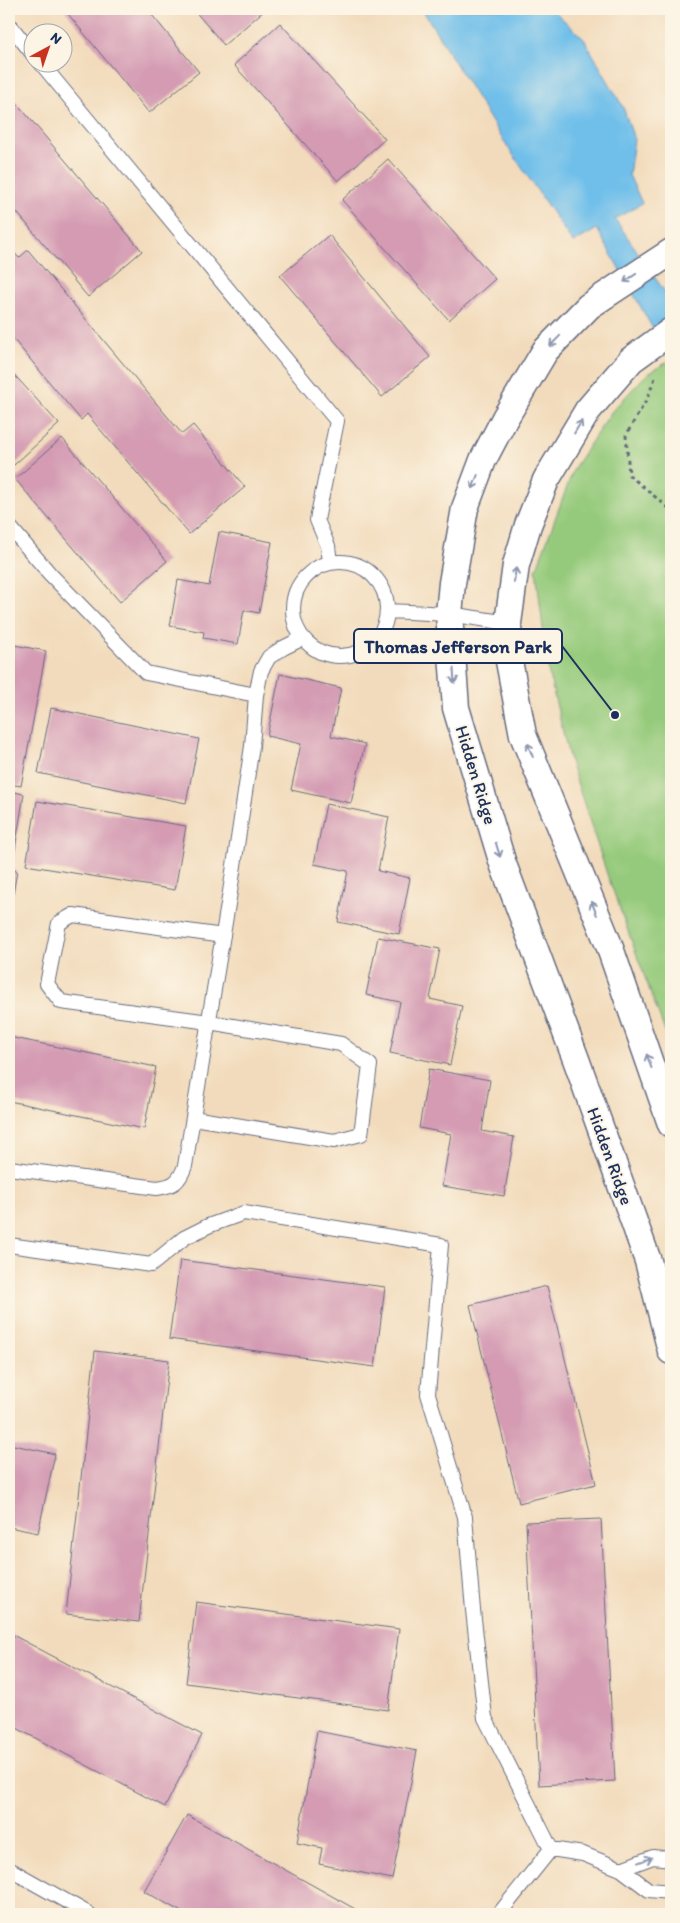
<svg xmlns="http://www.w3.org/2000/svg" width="680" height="1923" font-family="Itim,sans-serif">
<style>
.green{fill:#95ca7b;stroke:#587c6c}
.water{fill:#6fbfea;stroke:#4577a4}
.building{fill:#d49bb3}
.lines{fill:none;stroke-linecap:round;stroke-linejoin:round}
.service-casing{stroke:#666b7f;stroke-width:16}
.minor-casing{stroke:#666b7f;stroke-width:29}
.path{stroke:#666b7f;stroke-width:3;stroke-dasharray:4 4;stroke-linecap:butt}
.service{stroke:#fff;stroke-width:14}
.minor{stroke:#fff;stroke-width:26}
.oneway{stroke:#8d97ae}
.labels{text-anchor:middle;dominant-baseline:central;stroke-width:4;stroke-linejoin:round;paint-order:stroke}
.street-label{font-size:18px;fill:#1b2f5e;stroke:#fcf5e5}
.leader{fill:none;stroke:#1b2f5e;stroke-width:2}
.callout-dot{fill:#1b2f5e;stroke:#fcf5e5;stroke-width:2}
.callout{fill:#fcf5e5;stroke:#1b2f5e;stroke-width:2}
.callout-label{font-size:19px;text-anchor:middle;font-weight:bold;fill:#1b2f5e}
</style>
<rect width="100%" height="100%" fill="#fcf5e5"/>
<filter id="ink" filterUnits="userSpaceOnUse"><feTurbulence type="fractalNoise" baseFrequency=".02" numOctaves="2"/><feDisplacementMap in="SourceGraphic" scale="10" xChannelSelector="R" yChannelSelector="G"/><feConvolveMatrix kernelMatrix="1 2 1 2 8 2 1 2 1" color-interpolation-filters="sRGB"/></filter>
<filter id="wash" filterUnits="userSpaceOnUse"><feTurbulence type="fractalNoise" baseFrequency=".0096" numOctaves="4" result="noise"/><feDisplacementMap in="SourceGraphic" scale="20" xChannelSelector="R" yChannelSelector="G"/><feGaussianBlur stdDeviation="1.12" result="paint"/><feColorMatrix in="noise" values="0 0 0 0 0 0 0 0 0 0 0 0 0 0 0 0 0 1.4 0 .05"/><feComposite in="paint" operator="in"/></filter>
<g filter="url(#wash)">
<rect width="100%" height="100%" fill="#f2dbbc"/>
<path class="green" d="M671 360V1048L607 874 570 761 548 670 536 570 574 468 612 411 647 374Z"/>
<path class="water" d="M422 9H552L584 39 623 107 634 139 629 175 642 203 615 219 671 301V361L597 229 573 243 503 140Z"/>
<g id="blocks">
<path class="building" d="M64 9H147L199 72 149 113Z
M193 9H266L224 45Z
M280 23 385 139 338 181 234 65Z
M9 94 142 251 88 297 9 203Z
M388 159 495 279 449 320 342 200Z
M329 235 430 357 382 397 280 276Z
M9 247 19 258 28 250 182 434 193 425 245 487 189 534 87 414 81 420 9 334Z
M9 369 59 424 14 465 9 458Z
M62 438 167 561 120 602 15 479Z
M219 532 272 542 259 613 244 610 238 644 203 638 204 632 170 626 178 580 209 586Z
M9 644 46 651 21 786 9 784Z
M280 674 341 688 331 736 365 744 351 803 291 790 301 744 267 736Z
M51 708 199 739 186 803 38 773Z
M9 791 24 794 13 861 9 860Z
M37 801 186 826 175 890 26 865Z
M326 804 389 817 378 871 410 878 399 934 338 922 348 871 314 864Z
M9 869 17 871 10 912H9Z
M378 937 440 949 430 999 462 1006 450 1065 390 1053 400 1002 366 995Z
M9 1037 156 1067 144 1129 9 1101Z
M429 1069 490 1080 482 1131 514 1137 504 1196 442 1186 451 1134 419 1128Z
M180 1260 385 1287 375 1367 169 1339Z
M547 1286 596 1484 519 1503 470 1305Z
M95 1351 169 1360 139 1622 66 1614Z
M9 1444 55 1454 38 1533 9 1527Z
M601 1519 615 1781 539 1785 526 1522Z
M196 1602 399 1629 388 1710 186 1683Z
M9 1633 202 1735 165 1807 9 1724Z
M317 1731 417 1751 392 1879 319 1864 322 1848 297 1843Z
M187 1815 364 1914H185L144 1891Z"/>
</g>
</g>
<g filter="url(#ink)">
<use href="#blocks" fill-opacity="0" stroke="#666b7f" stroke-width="1"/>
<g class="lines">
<g class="service-casing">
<path id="service" d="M9 24 32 53
M40 62 337 421 317 520 328 546 330 562
M9 526 50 574 146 673 256 695
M293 609a47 47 0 1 1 94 0a47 47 0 1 1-94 0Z
M388 611 449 614 508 623
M193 1118 334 1141 361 1134 370 1065 341 1044 209 1022 61 1002 47 984 59 923 73 915 223 936
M9 1168 157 1188C174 1186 179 1182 185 1166L230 892 252 746 256 695 261 671 269 657 283 648 303 638
M9 1245 151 1265 184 1238 208 1226 244 1213 441 1245 428 1394 465 1517 473 1610 485 1718 551 1849 499 1914
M551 1849 583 1854 621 1869
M671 1859 653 1857 621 1869 649 1890 671 1892
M9 1869 89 1914"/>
</g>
<g class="minor-casing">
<path id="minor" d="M671 252 589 306 545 351 505 418 483 460 465 508 452 583 449 614 456 708 503 864 577 1062 648 1261 671 1351
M671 331 631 360 588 410 546 480 528 525 516 565 508 623 509 661 523 735 609 945 671 1124"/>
</g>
<path class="path" d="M655 378 647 399 626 435 629 475 671 510"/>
<use href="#service" class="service"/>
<use href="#minor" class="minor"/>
</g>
<defs><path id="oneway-shaft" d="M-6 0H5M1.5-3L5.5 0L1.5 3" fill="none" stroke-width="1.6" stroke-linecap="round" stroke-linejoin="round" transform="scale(1.25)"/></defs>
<g class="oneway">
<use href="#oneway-shaft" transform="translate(630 278) rotate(146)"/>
<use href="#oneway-shaft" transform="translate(555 341) rotate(134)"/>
<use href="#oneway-shaft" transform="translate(578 427) rotate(-59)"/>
<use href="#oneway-shaft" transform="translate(475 482) rotate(111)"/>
<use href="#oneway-shaft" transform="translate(515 575) rotate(-82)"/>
<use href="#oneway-shaft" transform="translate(454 676) rotate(86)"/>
<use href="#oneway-shaft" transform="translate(530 750) rotate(-112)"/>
<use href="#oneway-shaft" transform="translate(498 850) rotate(73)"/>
<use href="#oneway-shaft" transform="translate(594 908) rotate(-112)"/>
<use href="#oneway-shaft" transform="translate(649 1061) rotate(-109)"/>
<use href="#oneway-shaft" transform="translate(645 1860) rotate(-20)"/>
</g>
</g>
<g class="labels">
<g class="street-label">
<text transform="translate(476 775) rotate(73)">Hidden Ridge</text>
<text transform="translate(610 1156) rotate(70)">Hidden Ridge</text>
</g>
</g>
<path class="leader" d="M615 715L562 646"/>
<circle class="callout-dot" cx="615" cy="715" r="5"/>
<rect class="callout" x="354" y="629" width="208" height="34" rx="5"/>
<g class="callout-label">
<text x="458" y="653">Thomas Jefferson Park</text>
</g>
<rect width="680" height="1923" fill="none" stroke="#fcf5e5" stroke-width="30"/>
<g transform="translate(48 48) rotate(40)"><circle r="24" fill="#fcf5e5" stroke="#a2a6af"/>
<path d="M0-4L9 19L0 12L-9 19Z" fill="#c8321e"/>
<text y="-8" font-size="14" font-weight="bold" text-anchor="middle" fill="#1b2f5e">N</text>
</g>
</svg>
